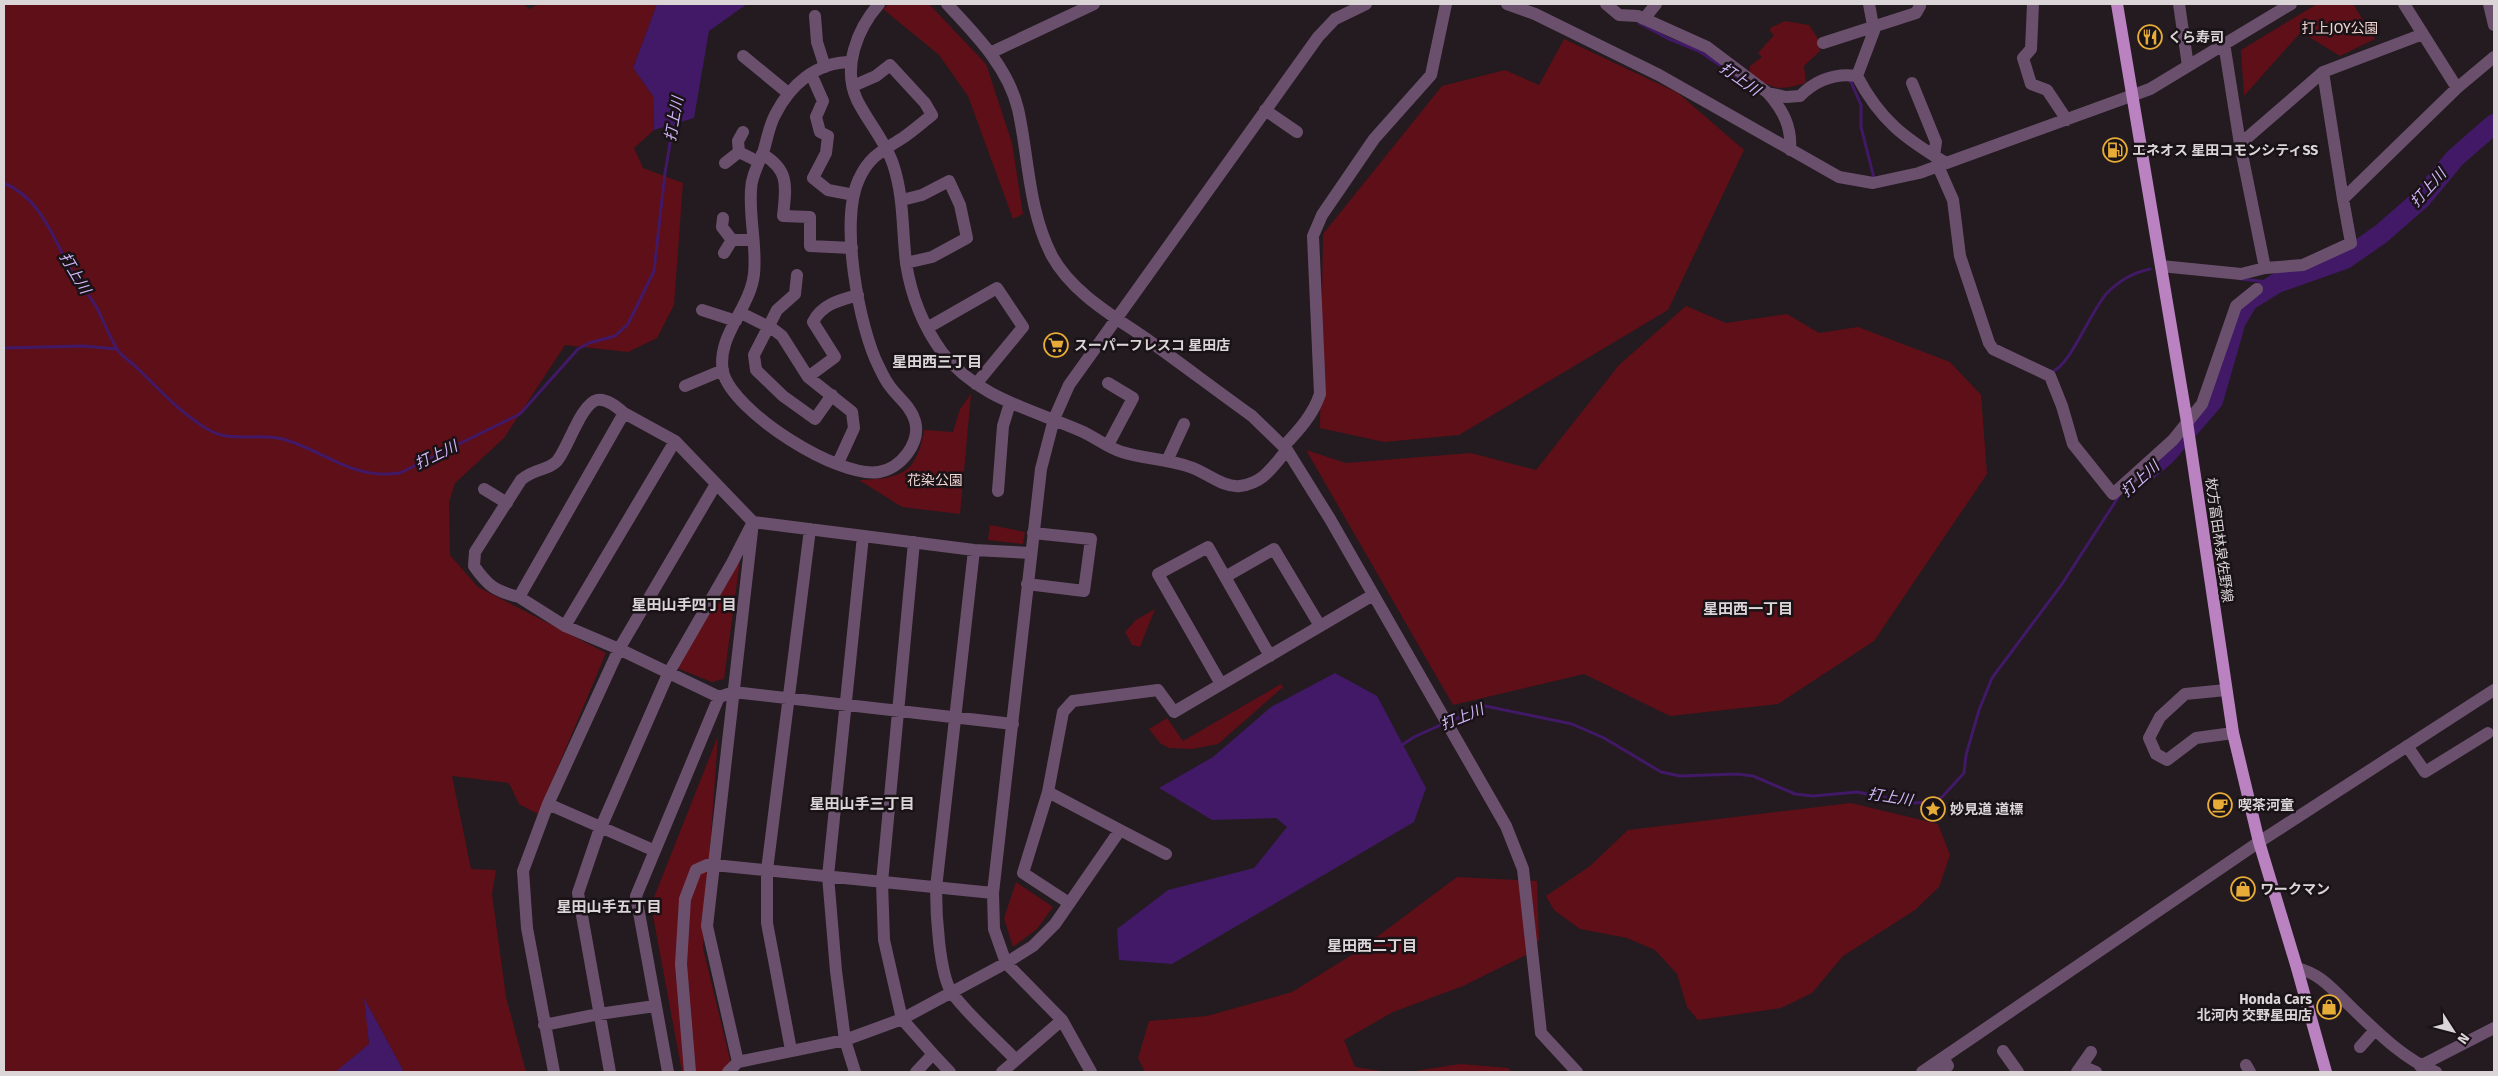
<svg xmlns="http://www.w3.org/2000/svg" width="2498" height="1076" font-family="'Fira Sans','Noto Sans JP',sans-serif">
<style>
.green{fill:#5f0f17}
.water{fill:#411967}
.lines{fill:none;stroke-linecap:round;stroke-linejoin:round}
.stream{stroke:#411967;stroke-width:3}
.river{stroke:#411967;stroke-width:20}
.minor{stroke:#6b506e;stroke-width:12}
.major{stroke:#ba82c1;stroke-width:12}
.labels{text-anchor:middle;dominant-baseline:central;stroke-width:5;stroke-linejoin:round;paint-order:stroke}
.park-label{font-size:14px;fill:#efd3d1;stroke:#191216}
.poi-label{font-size:14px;font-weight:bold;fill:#dbd5d8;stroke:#191216;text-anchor:start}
.street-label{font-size:14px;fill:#dbd5d8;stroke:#191216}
.water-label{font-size:15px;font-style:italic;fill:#d2b7f9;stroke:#191216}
.neighbourhood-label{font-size:15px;font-weight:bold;fill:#dbd5d8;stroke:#191216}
</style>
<rect width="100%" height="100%" fill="#231b1f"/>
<path class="green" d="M4 4H523L530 9 538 4H657L633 68 653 96 654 130 634 148 643 168 683 183 674 305 657 338 628 352 565 345 504 438 455 483 449 502 450 555 478 587 606 653 538 814 519 804 509 783 452 776 471 869 496 870 492 894 506 997 526 1072H404L365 1000 369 1044 344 1065 348 1072H4Z
M889 4H929L986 64 1012 143 1023 214 1013 219 968 96 939 55 883 9Z
M2317 4H2353L2375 39 2340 56 2301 32 2244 96 2241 50Z
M1785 21 1809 25 1819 40 1820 51 1804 66 1806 83C1776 91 1776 90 1750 74V66L1762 57 1758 53 1774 35 1769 30 1772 27Z
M1564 39 1678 93 1744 150 1668 310 1459 435 1384 442 1320 428 1323 234 1442 86 1505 70 1539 85Z
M1686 306 1726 323 1787 314 1819 333 1858 327 1950 362 1981 395 1987 474 1874 641 1778 704 1670 716 1584 674 1453 705 1306 450 1346 463 1471 453 1536 470 1619 365Z
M971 394 960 514 902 507 859 480C900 479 917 474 924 430L953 432 960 409Z
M990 525 1025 532 1023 544 988 540Z
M740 560 724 679 712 682 677 668Z
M1155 609 1140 647 1132 645 1125 632 1136 620Z
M1281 684 1283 687 1218 744 1192 749 1169 748 1160 743 1149 729 1167 718 1183 741Z
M718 736 703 948 733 1072H682L651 905Z
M1851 803 1938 824 1950 855 1939 887 1915 910 1843 956 1812 993 1781 1008 1698 1020 1687 1007 1677 974 1655 950 1627 938 1580 929 1554 910 1546 896 1590 866 1628 830Z
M1457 877 1537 881 1539 940 1528 954 1463 986 1393 1012 1344 1040 1355 1067 1388 1072H1145L1138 1058 1149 1021 1207 1016 1292 992 1358 951Z
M1016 882 1053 907 1037 929 1013 947 1004 918Z
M1460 1064 1508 1068 1512 1072H1408Z"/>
<path class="water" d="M657 4H747L709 31 694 118 654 130 653 96 633 68Z
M1335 673 1377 696 1426 788 1414 822 1172 964 1119 960 1117 929 1168 890 1254 868 1287 827 1276 818 1212 820 1159 788 1213 757 1271 707Z
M364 998 404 1072H335L369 1044Z"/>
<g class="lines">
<path class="stream" d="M1639 23 1669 39 1699 51 1740 79
M1848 80 1851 82 1861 105V127L1874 178
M4 183C43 199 55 244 75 277 83 289 93 299 99 312 105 325 110 337 117 349 121 356 131 362 136 367 159 389 183 416 211 431 233 443 262 432 286 440 328 453 353 480 400 473L520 414 578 349 589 343 615 336 628 324 654 271 665 173 674 120
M2241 279 2277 283
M4 348 83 346 117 349
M2051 372C2071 367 2092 306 2109 291 2122 279 2133 273 2150 269
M1451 721 1485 706 1572 724 1604 738 1661 772 1680 776 1736 774 1753 776 1795 794 1813 796 1857 792 1912 803 1931 802 1942 797 1964 773 1966 755 1979 710 1992 678 2062 584 2119 496
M1399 747 1414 737 1445 723"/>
<path class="river" d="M2147 471 2166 455 2213 401 2236 321 2248 301 2277 283 2345 259 2381 234 2421 199 2455 158 2494 124"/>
<path class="minor" d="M879 4C857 29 842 68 857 100 868 122 885 141 893 164 904 197 902 229 906 263 911 295 923 326 942 352 977 398 1031 409 1081 431 1095 437 1108 448 1122 452 1144 459 1169 459 1190 467 1206 472 1223 488 1240 486 1264 483 1272 467 1287 450
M947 4C975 34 1008 67 1018 109 1029 158 1028 210 1052 256 1072 293 1115 317 1148 340 1183 365 1217 391 1252 416L1287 450 1330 519 1506 826 1523 869 1541 1033 1577 1072
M1507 4 1535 14 1659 75 1839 177 1873 183 1919 173 2150 89 2291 4
M1606 4 1619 15 1638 16 1707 47 1768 93 1786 97 1800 96C1816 80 1835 73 1857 76
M1869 4 1874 31 1857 76C1880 120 1904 138 1946 163
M2033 4 2031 49 2023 58 2031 84 2047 90 2067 120
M2179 4 2188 66
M2404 4 2457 88
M2489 4 2494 25
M815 16 817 42 825 67
M1644 19 1656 4
M1823 43 1916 13 1920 6 1919 4
M990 53 1094 4
M743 56 788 93
M851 62C816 62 790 85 775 115 769 126 767 140 763 153 758 165 751 177 751 190 749 218 757 247 754 274 750 309 716 336 723 372 733 412 839 479 879 472 901 468 921 443 915 421 911 406 897 397 889 385 885 380 882 373 879 367 859 328 839 220 859 179 870 155 883 151 904 137 914 130 923 122 932 115L925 103 890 65 876 76 853 86
M2323 72 2423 34
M811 74 823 101 816 117 820 132 828 136 826 153 813 178 828 190 854 195
M1912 83 1936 142 1934 156
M1768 93C1783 110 1792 127 1790 150
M1265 110 1297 132
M2240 144 2323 72 2343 199
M739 152 738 141 743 132
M762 154C790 170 786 187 783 216L810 217V246L852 248
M725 163 739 152 759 162
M1938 166 1953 200 1960 256 1989 343 1993 349 2050 376 2062 406 2073 444 2113 494 2173 440 2202 404 2236 306 2257 289
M902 200 922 195 949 181 960 205 967 238 932 257 906 263
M723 218 722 227 732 240
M724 253 732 240H753
M2161 266 2241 274 2265 268 2240 144 2224 43
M2265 268 2303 265 2351 243 2343 199 2457 88 2494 57
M797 275 795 294 777 310 754 355 756 370 783 396 815 419 832 395
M702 310 736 321
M741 313 773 329 782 336 808 377 852 412 854 428 838 463
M927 328 997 288 1023 327 976 384
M808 377 835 357 813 322C822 304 840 300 858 295
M1108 383 1133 398 1108 445
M685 386 723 370
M1284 446C1299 430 1313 415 1320 394L1313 236 1322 215 1374 139 1431 75 1446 4
M1167 461 1184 424
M484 489 507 503
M998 491 1003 426 1010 403
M914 542 882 882 884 940 902 1019 933 1054
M974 550 936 888C936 912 939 974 952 993 969 1016 996 1039 1016 1060L1062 1020
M1225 577 1274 549 1320 626
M1027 584 1084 591 1091 539 1033 533
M519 597C495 591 488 586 474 566L475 552 521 480C534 468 548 471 557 461 568 448 581 404 597 400 606 398 617 407 624 413
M565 626 675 441
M1221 684 1158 574 1208 547 1270 656
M2226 690 2185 694 2160 717 2149 738 2156 754 2167 760 2196 738 2233 733
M2407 746 2425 772 2488 733
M1048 792 1023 873 1069 903
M548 804 653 850
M1120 830 1166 854
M2297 968C2321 974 2332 989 2350 1006 2375 1030 2403 1059 2436 1072
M544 1025 599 1014 655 1006
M2360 1047 2375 1030
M791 1050 767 923V870L810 529
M2003 1051 2018 1072
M738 1062 707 926 753 522 974 550 1031 553
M2246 1065 2250 1072
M2082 1066 2096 1072
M2420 1066 2494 1028
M554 1072 527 928 523 871 548 804 619 649 719 697 734 692 1013 724
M610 1072 578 893 598 834 668 674 732 563 753 522 675 441 624 413 519 597 565 626 619 649 716 484
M668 1072 636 896 719 697
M690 1072 681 964 685 899 696 870 707 865H714L993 893
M728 1072 738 1062 845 1040 902 1019 1006 963 1033 946 1055 924 1120 830 1048 792 1063 712 1073 701 1158 690 1174 712 1373 595
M855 1072 845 1040 836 971 828 876 863 536
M916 1072 933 1054 950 1072
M1002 1072 1016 1060
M1091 1072 1062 1020 1006 963 994 929 993 893 1041 469 1054 419 1069 385 1318 37 1335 19 1366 4
M1922 1072 2259 842 2494 690
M1940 1072 1948 1066 1943 1058
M2077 1072 2091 1052"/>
<path class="major" d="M2117 4 2187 422 2233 733 2259 842 2297 968 2326 1072"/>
</g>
<defs>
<g id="restaurant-ring" transform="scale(1.25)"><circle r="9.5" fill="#191216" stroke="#e7ac37" stroke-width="1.5"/><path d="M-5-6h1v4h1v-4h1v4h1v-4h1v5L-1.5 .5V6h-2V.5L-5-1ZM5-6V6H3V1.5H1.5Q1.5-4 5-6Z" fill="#e7ac37"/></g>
<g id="fuel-ring" transform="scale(1.25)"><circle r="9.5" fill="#191216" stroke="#e7ac37" stroke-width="1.5"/><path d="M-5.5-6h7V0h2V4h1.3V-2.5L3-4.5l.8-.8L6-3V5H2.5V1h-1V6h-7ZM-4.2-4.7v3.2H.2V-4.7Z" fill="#e7ac37"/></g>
<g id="supermarket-ring" transform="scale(1.25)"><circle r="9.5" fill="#191216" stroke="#e7ac37" stroke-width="1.5"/><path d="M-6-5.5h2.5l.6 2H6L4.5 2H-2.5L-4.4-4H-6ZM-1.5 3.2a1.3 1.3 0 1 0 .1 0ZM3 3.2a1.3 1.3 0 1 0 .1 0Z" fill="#e7ac37"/></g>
<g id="cafe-ring" transform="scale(1.25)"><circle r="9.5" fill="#191216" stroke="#e7ac37" stroke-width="1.5"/><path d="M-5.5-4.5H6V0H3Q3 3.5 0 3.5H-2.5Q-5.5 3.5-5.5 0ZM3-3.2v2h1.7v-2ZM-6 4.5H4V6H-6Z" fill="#e7ac37"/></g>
<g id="sight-ring" transform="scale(1.25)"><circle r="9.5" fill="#191216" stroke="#e7ac37" stroke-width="1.5"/><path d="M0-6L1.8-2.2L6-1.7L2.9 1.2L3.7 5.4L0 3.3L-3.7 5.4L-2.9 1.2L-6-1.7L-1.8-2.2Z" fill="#e7ac37"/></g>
<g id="shop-ring" transform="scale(1.25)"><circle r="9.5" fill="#191216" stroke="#e7ac37" stroke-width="1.5"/><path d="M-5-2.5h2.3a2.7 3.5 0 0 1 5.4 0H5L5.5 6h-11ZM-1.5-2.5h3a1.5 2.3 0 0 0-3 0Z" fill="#e7ac37"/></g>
</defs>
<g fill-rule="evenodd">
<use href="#restaurant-ring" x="2150" y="37"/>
<use href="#fuel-ring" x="2115" y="150"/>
<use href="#supermarket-ring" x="1056" y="345"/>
<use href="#cafe-ring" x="2220" y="805"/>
<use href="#sight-ring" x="1933" y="809"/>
<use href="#shop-ring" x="2243" y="889"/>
<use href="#shop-ring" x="2329" y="1007"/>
</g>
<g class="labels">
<g class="park-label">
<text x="2340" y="28">打上JOY公園</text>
<text x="935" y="480">花染公園</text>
</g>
<g class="poi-label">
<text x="2168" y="37">くら寿司</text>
<text x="2132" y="150">エネオス 星田コモンシティSS</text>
<text x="1074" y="345">スーパーフレスコ 星田店</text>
<text x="2238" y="805">喫茶河童</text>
<text x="1950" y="809">妙見道 道標</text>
<text x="2260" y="889">ワークマン</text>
<text x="2312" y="999" text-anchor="end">Honda Cars<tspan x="2312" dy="16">北河内 交野星田店</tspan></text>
</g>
<g class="street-label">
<text transform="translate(2219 540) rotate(82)">枚方富田林泉佐野線</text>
</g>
<g class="water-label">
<text transform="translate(1740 79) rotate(35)">打上川</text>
<text transform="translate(674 119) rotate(-80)">打上川</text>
<text transform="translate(2428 188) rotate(-48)">打上川</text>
<text transform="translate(75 273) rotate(59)">打上川</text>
<text transform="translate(436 455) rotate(-26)">打上川</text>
<text transform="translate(2140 479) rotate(-42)">打上川</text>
<text transform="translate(1462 717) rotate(-22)">打上川</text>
<text transform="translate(1890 797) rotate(9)">打上川</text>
</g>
<g class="neighbourhood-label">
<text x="937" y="362">星田西三丁目</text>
<text x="684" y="605">星田山手四丁目</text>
<text x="1748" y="609">星田西一丁目</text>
<text x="862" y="804">星田山手三丁目</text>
<text x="609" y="907">星田山手五丁目</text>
<text x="1372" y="946">星田西二丁目</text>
</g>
</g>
<rect width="2498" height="1076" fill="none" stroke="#dbd5d8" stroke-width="10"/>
<g transform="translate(2453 1031) rotate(126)" stroke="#191216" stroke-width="4" paint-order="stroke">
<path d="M0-4L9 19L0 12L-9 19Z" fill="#dbd5d8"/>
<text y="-8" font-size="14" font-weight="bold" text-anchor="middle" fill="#dbd5d8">N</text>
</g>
</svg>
